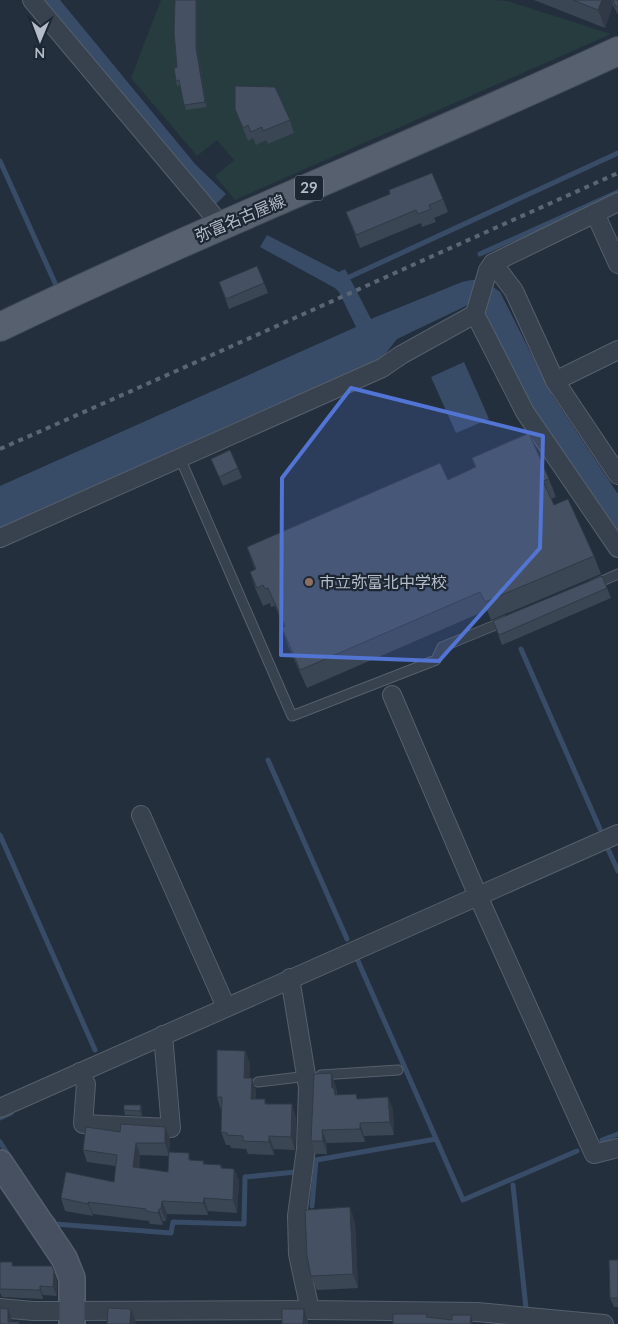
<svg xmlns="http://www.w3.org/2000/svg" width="618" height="1324" font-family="Lato,'Noto Sans JP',sans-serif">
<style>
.green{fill:#263c3f}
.water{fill:#394c67}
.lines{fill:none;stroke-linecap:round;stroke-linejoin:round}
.stream{stroke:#394c67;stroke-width:5}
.lane-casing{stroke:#565f6c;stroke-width:11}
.street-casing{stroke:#565f6c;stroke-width:20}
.secondary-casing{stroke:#565f6c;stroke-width:28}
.primary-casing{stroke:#414a57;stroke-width:30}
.lane{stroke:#38414e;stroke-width:9}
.street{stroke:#38414e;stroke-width:18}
.secondary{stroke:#465061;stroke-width:25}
.primary{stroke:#56606e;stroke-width:28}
.rail{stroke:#5a6575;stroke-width:4;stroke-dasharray:5 5;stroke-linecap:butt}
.wall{fill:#3b4654;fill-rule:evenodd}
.shaded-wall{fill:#303945}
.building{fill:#455162;stroke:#303945}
.marked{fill:#5274d3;fill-opacity:0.2;stroke:#5274d3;stroke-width:4;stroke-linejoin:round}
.education-dot{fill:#8d6e63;stroke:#1d2633;stroke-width:2}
.labels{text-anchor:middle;stroke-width:4.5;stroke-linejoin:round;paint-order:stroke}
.shield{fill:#1d2633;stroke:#878f9c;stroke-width:1}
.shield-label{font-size:15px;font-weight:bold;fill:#b4bcc9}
.street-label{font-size:16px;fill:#b4bcc9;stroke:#1d2633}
.poi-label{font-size:16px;fill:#b4bcc9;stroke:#1d2633;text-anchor:start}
</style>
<rect width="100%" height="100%" fill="#242f3e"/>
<polygon class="green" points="161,0 496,0 507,1 611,34 235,200 215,176 234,160 217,140 197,156 131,78"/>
<g class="water">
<polygon points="41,0 60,0 195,164 226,194 215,205"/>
<path d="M267,235L339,272L345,269L371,319L462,282C485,277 484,281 500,292L552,395L618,494V536L530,405L482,308L470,304L397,339L382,358L0,528V486L356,327L339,292L335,288L260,247Z"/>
<polygon points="464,362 489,419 456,433 431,377"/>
</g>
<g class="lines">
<g class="stream">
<polyline points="0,161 55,283"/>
<polyline points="480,254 618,192"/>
<polyline points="343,280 618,153"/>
<polyline points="521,649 600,829"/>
<polyline points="268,760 347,939"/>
<polyline points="0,835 95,1050"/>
<polyline points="608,849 618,871"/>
<polyline points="358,961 463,1200 577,1151"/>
<polyline points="0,1118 11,1113"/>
<polyline points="602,1140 618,1134"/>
<polyline points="0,1142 11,1159"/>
<polyline points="513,1185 526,1308"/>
<polyline points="312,1206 316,1160 436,1139"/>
<polyline points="53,1220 55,1224 171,1233 173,1222 244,1224 245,1177 296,1172"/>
</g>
<defs>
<g id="lane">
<polyline points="180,458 292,716 436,660 442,647 505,621"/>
<polyline points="593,585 618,574"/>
<polyline points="321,1075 398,1070"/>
<polyline points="258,1082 308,1076"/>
</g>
<g id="street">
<polyline points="32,0 222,226"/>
<polyline points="618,202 493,263 488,270 475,314 525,412 618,548"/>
<polyline points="595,213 618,264"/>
<polyline points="493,263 514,291 555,381 618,350"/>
<polyline points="555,381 618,475"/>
<polyline points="0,538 382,368 401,355 475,314"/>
<polyline points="392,695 478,896 594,1154 618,1148"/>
<polyline points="141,815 226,1007"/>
<polyline points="290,978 308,1087 306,1149 297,1216 298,1254 310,1310"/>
<polyline points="80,1072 86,1084 83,1124 171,1128 163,1035"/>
<polyline points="0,1108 618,834"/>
<polyline points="0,1308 33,1311 73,1311 310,1310 477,1312 604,1324"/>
</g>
<polyline id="secondary" points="0,1163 64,1258 72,1278 72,1324"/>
<path id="primary" d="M0,327C203,229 413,146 618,51"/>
</defs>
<use href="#lane" class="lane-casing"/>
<use href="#street" class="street-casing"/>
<use href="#secondary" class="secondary-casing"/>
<use href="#primary" class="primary-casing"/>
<use href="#lane" class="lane"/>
<use href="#street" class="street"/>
<use href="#secondary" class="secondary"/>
<use href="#primary" class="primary"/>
<path class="rail" d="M0,449C207,358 412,265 618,173"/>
</g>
<g class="wall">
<polygon points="175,0 198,0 198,53 207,107 186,110 180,85 177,86 176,81 177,67"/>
<polygon points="534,0 618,0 618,15 613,5 605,28"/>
<polygon points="235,109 290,120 294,133 268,144 266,140 256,145 253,138 248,141"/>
<polygon points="443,199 448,212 434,218 436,222 422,227 421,223 360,248 346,212"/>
<polygon points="219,282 264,283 268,293 229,309"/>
<polygon points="472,458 549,479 556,497 551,499 554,505 594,556 601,574 491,620 487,610 307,688 288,646 282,628 284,627 275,606 271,607 270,603 263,606 256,590 250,572 255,570 247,547 448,480 475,467"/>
<polygon points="211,459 238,468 242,478 223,486"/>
<polygon points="607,588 611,598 502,645 493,621"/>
<polygon points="245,1051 250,1064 249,1078 252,1078 256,1091 256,1099 296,1117 295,1150 274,1149 274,1155 248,1154 246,1149 231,1148 230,1145 226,1145 221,1132 221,1110 217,1097"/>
<polygon points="336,1086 337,1095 358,1099 388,1097 393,1110 394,1135 364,1136 365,1142 327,1143 327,1154 316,1154 311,1141"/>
<polygon points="141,1105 142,1110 142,1116 125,1115 124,1110"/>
<path d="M165,1127L170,1139L169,1153L205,1164L221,1165L222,1168L234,1169L239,1181L237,1213L208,1211V1215L167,1214L166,1221H163V1225L150,1224L149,1221L93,1214V1216L65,1211L61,1198L114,1182L116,1166L87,1162L83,1150L120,1132ZM140,1155L169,1156L168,1172L139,1168Z"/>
<polygon points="355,1222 358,1288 317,1290 311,1276"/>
<polygon points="618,1260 618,1307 614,1307 610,1298"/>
<polygon points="0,1262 12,1262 13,1266 57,1280 57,1296 43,1295 43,1299 2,1297 0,1293"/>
</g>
<g class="shaded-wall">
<polygon points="196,0 198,0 198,53 207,107 205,102 196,48"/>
<polygon points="602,0 612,0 613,5 605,28 598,10"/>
<polygon points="245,1051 250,1064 249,1091 244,1078"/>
<polygon points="331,1073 336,1086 336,1094 339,1101 339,1108 332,1088"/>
<polygon points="252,1078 256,1091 256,1112 251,1099"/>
<polygon points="388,1097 393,1110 394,1135 390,1122"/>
<polygon points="292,1104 296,1117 295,1150 291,1137"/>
<polygon points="141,1105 142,1110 142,1116 140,1111"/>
<polygon points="360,1123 364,1136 365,1142 360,1129"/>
<polygon points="165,1127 170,1139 169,1156 165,1143"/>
<polygon points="322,1130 327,1143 327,1154 323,1141"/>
<polygon points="269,1136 274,1149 274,1155 269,1142"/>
<polygon points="136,1143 140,1155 137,1179 133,1167"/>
<polygon points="234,1169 239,1181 237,1213 233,1200"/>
<polygon points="204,1198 208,1211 208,1215 203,1203"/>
<polygon points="162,1201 167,1214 166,1221 161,1209"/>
<polygon points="88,1202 93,1214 93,1216 88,1204"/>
<polygon points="350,1207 355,1222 358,1288 353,1274"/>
<polygon points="159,1209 163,1221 163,1225 158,1213"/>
<polygon points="54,1271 57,1280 57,1296 53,1287"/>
<polygon points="40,1286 43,1295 43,1299 40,1290"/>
<polygon points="8,1309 12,1320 12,1324 8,1322"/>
<polygon points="131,1309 136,1322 135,1324 130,1324"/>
<polygon points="304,1309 308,1321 308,1324 303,1324"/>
<polygon points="471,1315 473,1323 473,1324 470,1324"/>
</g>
<g class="building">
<polygon points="175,0 196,0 196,48 205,102 184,105 179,80 176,81 174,68 177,67 174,32"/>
<polygon points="573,0 602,0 598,10"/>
<polygon points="613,0 618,0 618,6 616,7"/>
<polygon points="235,86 275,87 290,120 263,131 262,127 251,132 248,125 243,128 235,109"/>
<polygon points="432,173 443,199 429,205 431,209 418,214 416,210 356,235 346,212 390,194 389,190"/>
<polygon points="257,266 264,283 226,299 219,282"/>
<polygon points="529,433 549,479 543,481 554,505 568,499 594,556 485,602 480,592 300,670 282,628 285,626 268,588 265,589 263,585 257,588 250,572 256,569 247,547 440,463 448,480 476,467 472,458"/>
<polygon points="230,450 238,468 219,477 211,459"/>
<polygon points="602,576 607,588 499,635 493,621"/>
<polygon points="217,1050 245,1051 244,1078 252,1078 251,1099 265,1099 265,1104 292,1104 291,1137 269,1136 269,1142 243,1141 243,1136 227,1135 227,1133 221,1132 222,1097 217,1097"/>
<polygon points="331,1073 332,1088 334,1088 335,1095 356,1094 357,1099 388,1097 390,1122 360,1123 360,1129 322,1130 323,1141 311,1141 314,1074"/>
<polygon points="124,1105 141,1105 140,1111 124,1110"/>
<polygon points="121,1124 165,1127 165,1143 136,1143 133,1167 168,1172 169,1152 189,1153 189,1160 204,1161 203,1164 221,1165 221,1168 234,1169 233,1200 204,1198 203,1203 162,1201 161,1209 159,1209 158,1213 146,1211 146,1209 88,1202 88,1204 61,1198 66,1172 114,1182 117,1155 83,1150 86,1127 120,1132"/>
<polygon points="350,1207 353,1274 311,1276 307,1256 305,1210"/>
<polygon points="609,1260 618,1260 618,1298 610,1298"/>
<polygon points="0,1262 12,1262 12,1266 52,1266 54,1271 53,1287 40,1286 40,1290 0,1289"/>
<polygon points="0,1308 8,1309 8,1322 19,1322 19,1324 0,1324"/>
<polygon points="108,1308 131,1309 130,1324 107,1324"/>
<polygon points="282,1309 304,1309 303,1324 282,1324"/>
<polygon points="393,1314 427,1314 426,1317 452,1320 452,1315 471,1315 470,1324 393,1324"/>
</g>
<path class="marked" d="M351,388L543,436L540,548L439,661L281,655L282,478Z"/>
<circle class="education-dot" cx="309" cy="582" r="5"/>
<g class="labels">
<rect class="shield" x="295" y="175.5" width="28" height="25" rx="4"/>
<g class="shield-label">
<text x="309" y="193">29</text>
</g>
<g class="street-label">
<text transform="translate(240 218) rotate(-23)" y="6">弥富名古屋線</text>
</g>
<g class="poi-label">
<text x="319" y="588">市立弥富北中学校</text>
</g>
</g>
<g transform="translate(40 40) rotate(181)" stroke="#1d2633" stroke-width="4" paint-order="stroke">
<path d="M0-4L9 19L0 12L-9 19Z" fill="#b4bcc9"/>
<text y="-8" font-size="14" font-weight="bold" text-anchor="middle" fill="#b4bcc9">N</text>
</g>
</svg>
